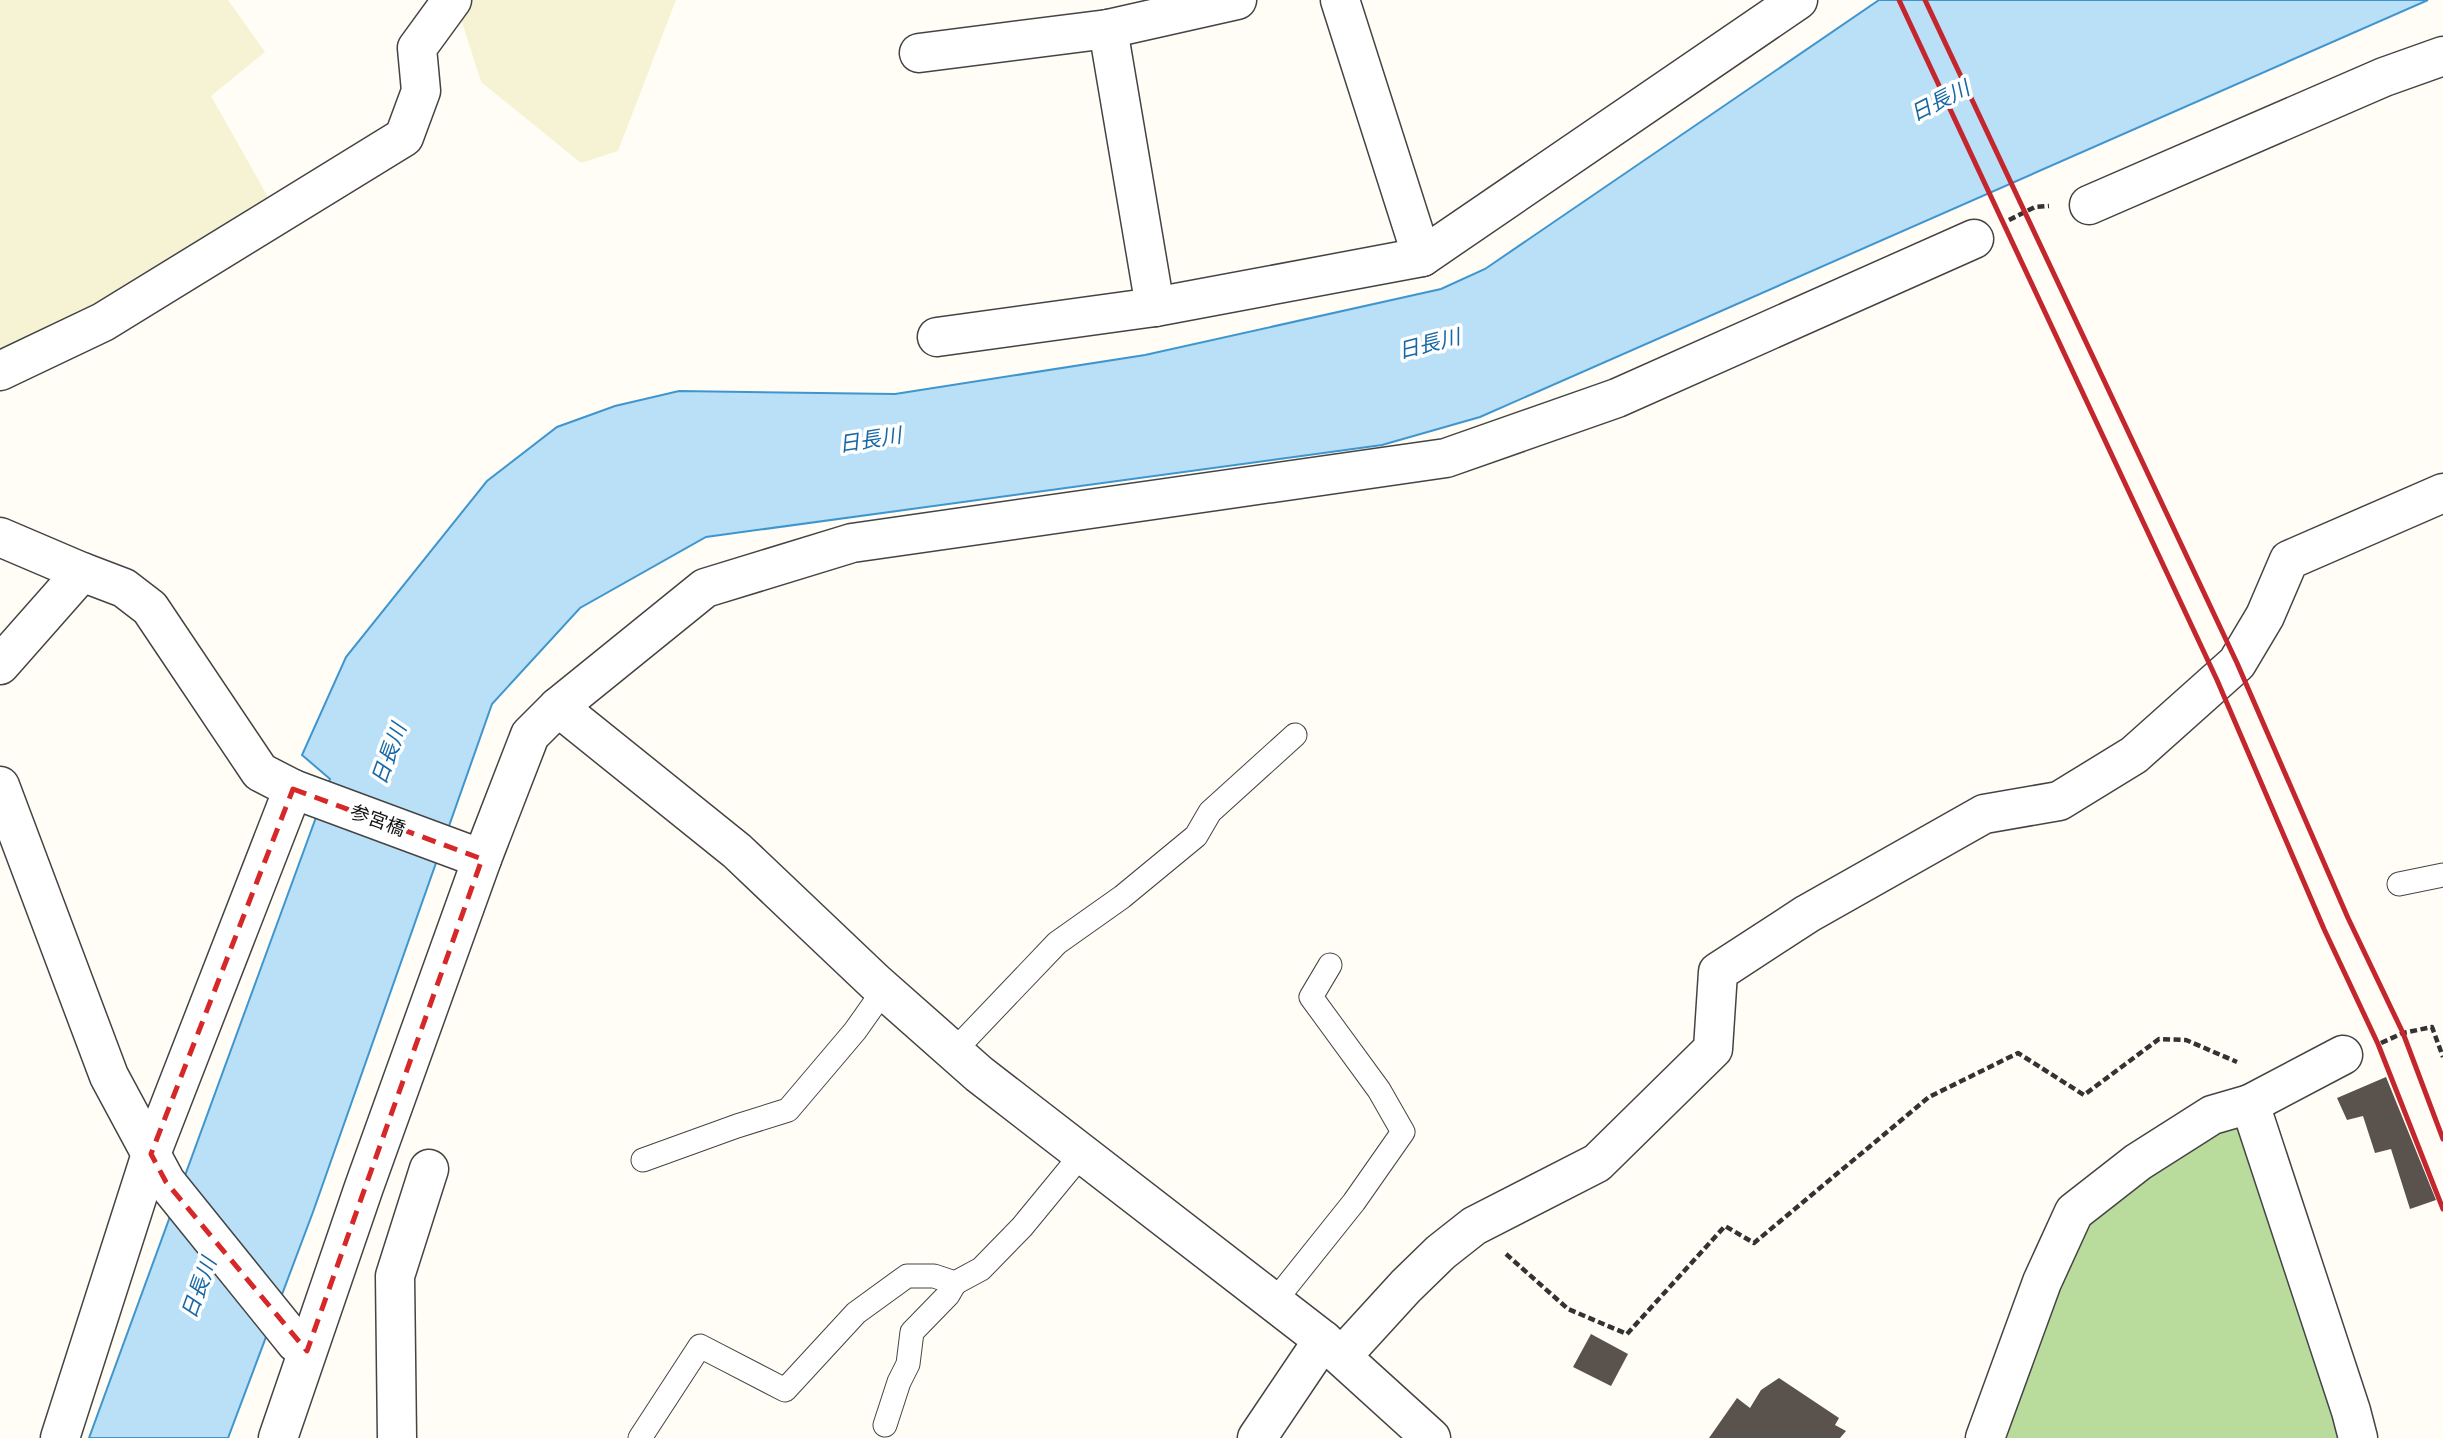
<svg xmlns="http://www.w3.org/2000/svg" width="2443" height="1438" font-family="Georgia,'Noto Sans JP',serif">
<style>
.farmland{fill:#f6f3d4}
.forest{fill:#b9dc9c}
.water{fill:#b9e0f7;stroke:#3f96cf;stroke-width:2}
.building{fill:#5a524d}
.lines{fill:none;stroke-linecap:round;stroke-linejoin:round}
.lane-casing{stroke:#444;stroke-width:25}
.street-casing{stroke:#444;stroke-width:41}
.path{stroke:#333;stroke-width:4.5;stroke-dasharray:7 3.5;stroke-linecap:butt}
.lane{stroke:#fff;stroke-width:23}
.street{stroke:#fff;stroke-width:38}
.rail{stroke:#c4262e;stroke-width:5}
.marked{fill:none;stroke:#d62828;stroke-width:5;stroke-dasharray:14 9;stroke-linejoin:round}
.labels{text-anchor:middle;stroke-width:7;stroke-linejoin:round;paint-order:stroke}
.street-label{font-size:19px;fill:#111;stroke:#fff}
.water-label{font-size:21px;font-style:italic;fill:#1768a6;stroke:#fff}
</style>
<rect width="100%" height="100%" fill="#fffdf5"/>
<g class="farmland">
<polygon points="0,0 228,0 265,52 211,96 273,206 101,305 0,352"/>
<polygon points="455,0 676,0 618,151 581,163 481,82"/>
</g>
<polygon class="forest" points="2250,1104 2347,1438 1985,1438 2074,1212"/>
<polygon class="water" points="1879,0 2428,0 1480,417 1382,445 706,537 580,608 492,704 313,1212 228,1438 89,1438 330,779 302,755 346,657 487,481 557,427 615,406 679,391 895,394 1145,355 1441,289 1485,269"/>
<g class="building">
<polygon points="2386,1077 2436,1200 2410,1209 2391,1149 2375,1153 2363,1116 2347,1120 2337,1098"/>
<polygon points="1591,1334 1628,1354 1611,1386 1573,1367"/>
<polygon points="1779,1378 1839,1418 1835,1425 1846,1431 1840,1438 1709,1438 1737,1398 1750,1408 1761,1390"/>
</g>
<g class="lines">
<defs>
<g id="lane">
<polyline points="2399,884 2443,875"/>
<polyline points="954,1051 1057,943 1122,897 1196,836 1210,812 1295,735"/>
<polyline points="643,1160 737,1126 788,1110 855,1031 884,990"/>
<polyline points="1274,1302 1354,1202 1403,1132 1379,1090 1311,997 1330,965"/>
<polyline points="885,1425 899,1382 908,1364 912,1332 948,1295 955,1283"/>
<polyline points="640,1438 700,1346 785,1390 856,1313 907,1276 934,1276 955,1283 981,1269 1022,1227 1082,1154"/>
</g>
<g id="street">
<polyline points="1340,0 1422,257"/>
<polyline points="1108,29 1155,307"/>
<polyline points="919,53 1108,29 1237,0"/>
<polyline points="2089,205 2384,77 2443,56"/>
<polyline points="937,337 1155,307 1422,257 1798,0"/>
<polyline points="0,371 103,322 404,137 421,91 417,48 452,0"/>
<polyline points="0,537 82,572 0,665"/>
<polyline points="558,707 705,588 852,543 1446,458 1617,398 1974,239"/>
<polyline points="0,786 109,1076 166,1182 296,1343 307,1351"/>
<polyline points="293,789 482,859"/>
<polyline points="2250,1104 2343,1055"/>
<polyline points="1342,1356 1406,1286 1441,1252 1474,1226 1597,1163 1713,1049 1718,972 1807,914 1984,814 2059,801 2134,755 2237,663 2265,616 2289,560 2443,493"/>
<polyline points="60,1438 151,1154 293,789 260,772 150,608 124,588 82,572"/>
<polyline points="278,1438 364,1187 482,859 530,735 558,707 737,851 875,982 979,1074 1323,1340 1431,1438"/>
<polyline points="397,1438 395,1276 429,1169"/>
<polyline points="1257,1438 1323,1340"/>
<polyline points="1985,1438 2042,1282 2074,1212 2138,1162 2212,1115 2250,1104 2351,1411 2358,1438"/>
</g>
</defs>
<use href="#lane" class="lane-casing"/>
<use href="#street" class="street-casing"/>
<g class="path">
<polyline points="2009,220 2035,207 2049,206"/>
<polyline points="2381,1043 2403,1033 2432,1027 2443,1057"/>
<polyline points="1506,1254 1568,1309 1627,1334 1725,1226 1754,1243 1929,1097 2018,1053 2084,1095 2159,1039 2186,1040 2237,1062"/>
</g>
<use href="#lane" class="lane"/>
<use href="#street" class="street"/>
<g class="rail">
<polyline points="1899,0 2217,680 2324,929 2378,1044 2443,1209"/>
<polyline points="1925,0 2237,663 2348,918 2403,1033 2443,1139"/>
</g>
</g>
<path class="marked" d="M293,789L482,859L307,1351L166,1182L151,1154Z"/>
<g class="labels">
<g class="street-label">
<text transform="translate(378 820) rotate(20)" y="7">参宮橋</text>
</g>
<g class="water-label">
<text transform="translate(1940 101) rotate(-27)" y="7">日長川</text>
<text transform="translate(1429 344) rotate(-14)" y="7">日長川</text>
<text transform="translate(870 440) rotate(-9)" y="7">日長川</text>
<text transform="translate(389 754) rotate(-70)" y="7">日長川</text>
<text transform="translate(199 1288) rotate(-70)" y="7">日長川</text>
</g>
</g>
</svg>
